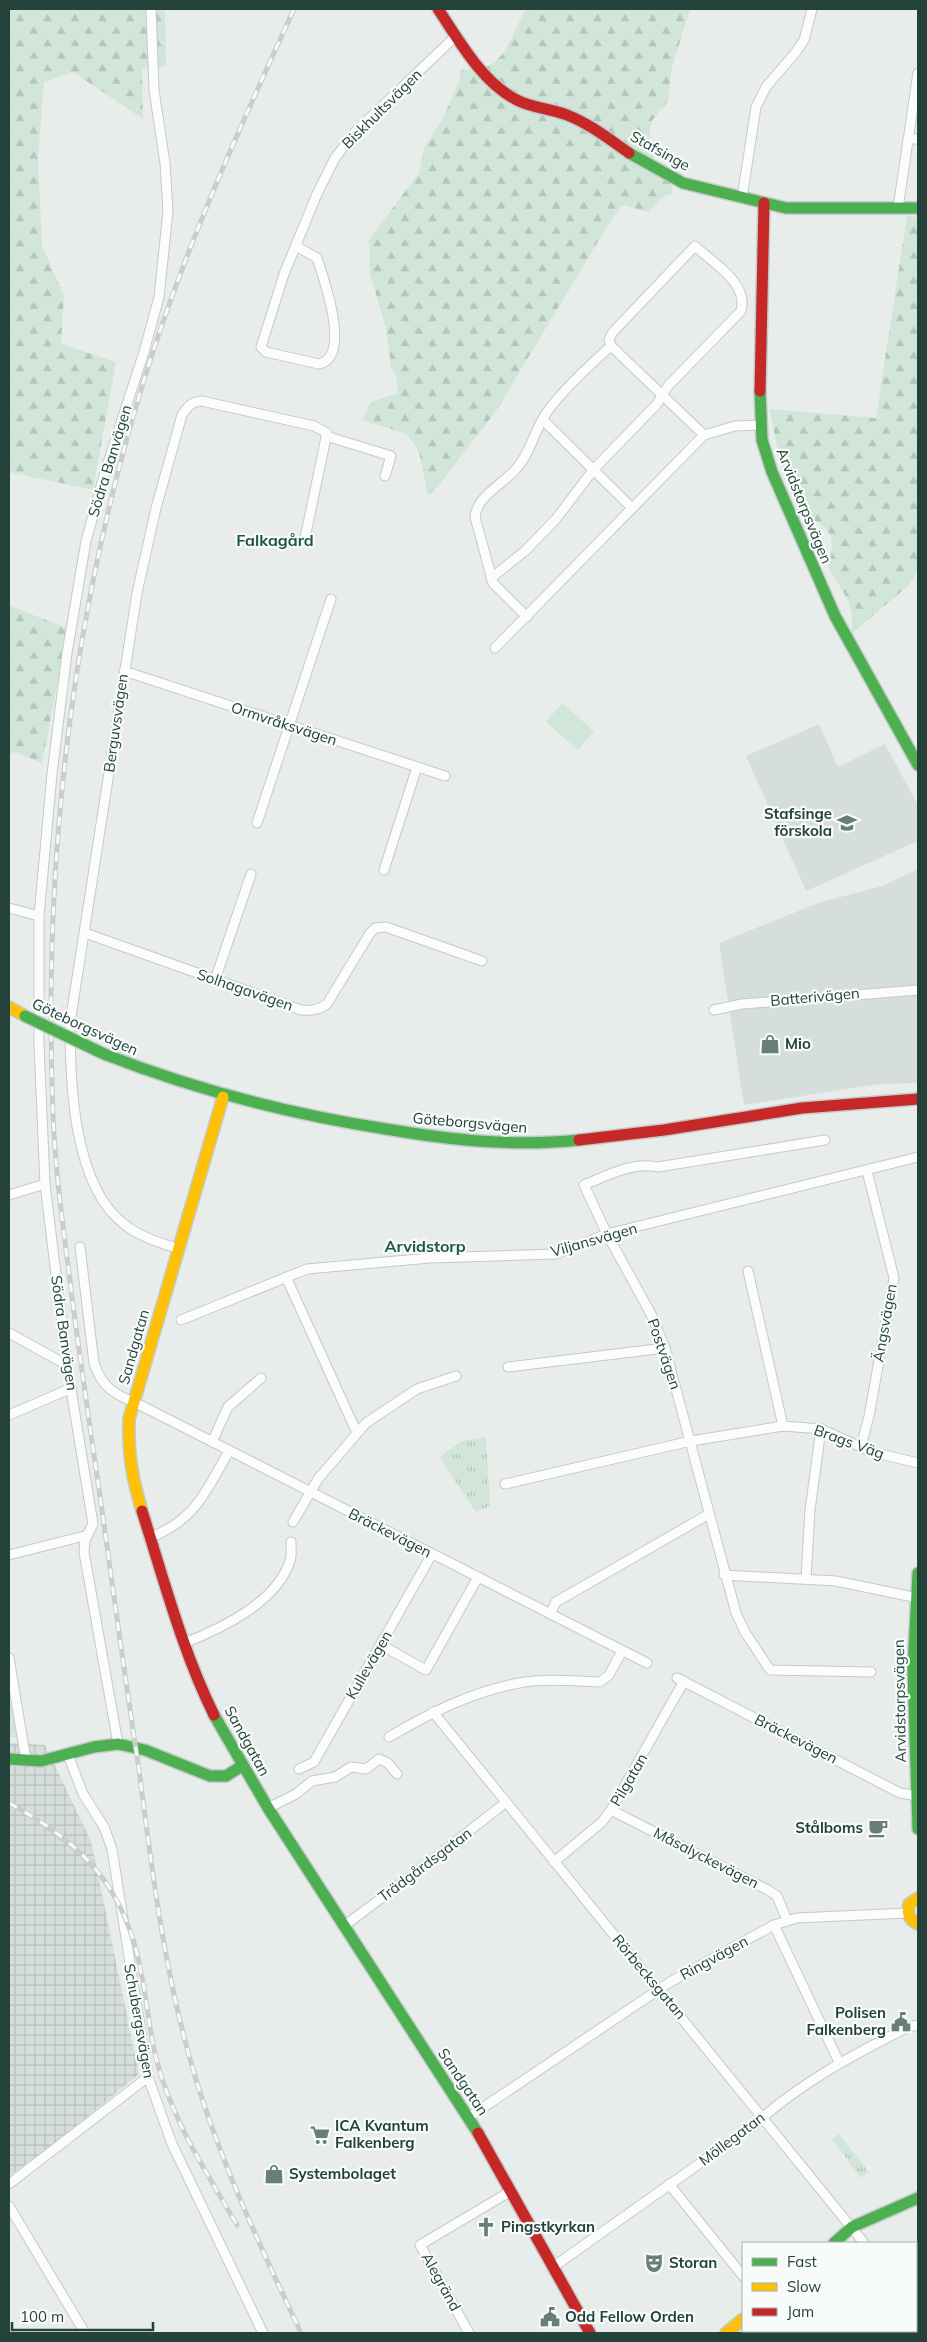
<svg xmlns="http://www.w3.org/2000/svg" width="927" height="2342" font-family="Mulish,sans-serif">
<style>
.built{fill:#d6dedb}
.industrial{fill:url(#industrial-grid)}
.forest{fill:url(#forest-firs)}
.park{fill:url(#park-tufts)}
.pitch{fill:#d1e6d8}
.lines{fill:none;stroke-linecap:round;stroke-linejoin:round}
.street-casing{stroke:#c5cac8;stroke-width:11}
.fast-casing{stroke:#c3cbc8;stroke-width:14}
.slow-casing{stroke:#c3cbc8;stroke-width:14}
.jam-casing{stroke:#c3cbc8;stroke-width:14}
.street{stroke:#fcfcfc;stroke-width:9}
.fast{stroke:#4caf50;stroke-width:11}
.slow{stroke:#ffc107;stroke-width:11}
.jam{stroke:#c62828;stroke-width:11}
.rail-casing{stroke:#c9cdcc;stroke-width:5}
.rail{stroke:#f7fbf9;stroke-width:3;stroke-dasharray:9;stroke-linecap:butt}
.fast-bridge-casing{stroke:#c3cbc8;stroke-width:14;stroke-linecap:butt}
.fast-bridge{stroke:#4caf50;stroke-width:11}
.labels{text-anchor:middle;stroke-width:4.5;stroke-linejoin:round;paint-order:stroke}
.street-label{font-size:15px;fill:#24423a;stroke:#f7fbf9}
.poi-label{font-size:15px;font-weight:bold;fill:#24423a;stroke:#f7fbf9;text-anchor:start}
.neighbourhood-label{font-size:16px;font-weight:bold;fill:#1f5548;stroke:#f7fbf9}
</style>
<defs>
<pattern id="industrial-grid" width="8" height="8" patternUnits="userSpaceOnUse" patternTransform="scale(1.25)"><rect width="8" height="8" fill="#d6dedb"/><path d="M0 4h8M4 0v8" fill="none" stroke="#b8c0bd"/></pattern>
<pattern id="forest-firs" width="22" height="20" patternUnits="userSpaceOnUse" patternTransform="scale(1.25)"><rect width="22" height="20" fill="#d1e6d8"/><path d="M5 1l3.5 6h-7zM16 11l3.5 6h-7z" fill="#b3c6ba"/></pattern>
<pattern id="park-tufts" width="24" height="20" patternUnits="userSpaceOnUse" patternTransform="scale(1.25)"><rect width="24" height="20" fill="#d1e6d8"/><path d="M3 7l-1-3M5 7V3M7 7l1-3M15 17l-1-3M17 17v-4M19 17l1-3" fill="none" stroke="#b3c6ba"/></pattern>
</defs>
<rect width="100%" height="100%" fill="#e8edeb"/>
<g class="built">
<polygon points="819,724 838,767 885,744 918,805 918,841 806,891 746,756"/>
<polygon points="918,869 918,1083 879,1084 744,1105 719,943 818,903 882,886"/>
</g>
<polygon class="industrial" points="9,1743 45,1745 91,1841 139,2074 54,2144 9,2176"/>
<g class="forest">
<polygon points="9,9 165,9 166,66 142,68 143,119 73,72 44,82 38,159 42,246 64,295 61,344 116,362 93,490 9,472"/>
<path d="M526,9H690L671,71L668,101L651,122L649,144L657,165L672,184V194L664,196L648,212L622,205L606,228L496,411L440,484L428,495L419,452L407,434L362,420L371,402L398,393L396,375L391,367L386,328L370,274L369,239L419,173L424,148L442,120L459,81L461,70C506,74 508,39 526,9Z"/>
<path d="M907,216L918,217V569L908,586L851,634C856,602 843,594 828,567C837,536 832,526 800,515L781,464L769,409L876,418Z"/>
<polygon points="9,605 68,629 42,763 15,752 9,754"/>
</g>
<g class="park">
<polygon points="486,1437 490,1506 476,1512 439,1457 462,1441"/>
<polygon points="9,1703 14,1703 16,1737 9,1737"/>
<polygon points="839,2134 869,2172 861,2178 832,2139"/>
</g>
<polygon class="pitch" points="562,703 594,731 578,750 546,722"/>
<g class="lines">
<defs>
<g id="street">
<polyline points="908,139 918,139"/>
<polyline points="742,198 756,107 766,87 796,52 804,40 812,9"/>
<polyline points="898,208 918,73"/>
<path d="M296,246L317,258C324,280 352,357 319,364L266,352L261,347L284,274L317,194L335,158L356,131L456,36"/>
<polyline points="611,346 704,435"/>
<polyline points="543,420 632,508"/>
<polyline points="326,436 391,456 385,476"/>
<path d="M491,578L525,551L556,519L594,469L657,404L668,386L741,311C749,283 713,263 695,246L613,332L609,339L611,346C592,363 561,392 547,412C534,430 531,453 516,469C502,485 477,496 475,517L493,583L527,617"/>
<polyline points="495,648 704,435 735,426 760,425"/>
<polyline points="124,671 445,776"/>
<polyline points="257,823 331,599"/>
<polyline points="384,870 417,767"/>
<polyline points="9,908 39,916 39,1045 45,1184 67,1365 93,1524 85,1540 84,1552 118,1744"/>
<polyline points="39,916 52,774 67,653 86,541 105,472 144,352 159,297 168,211 165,163 154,90 151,9"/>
<path d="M85,933L301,1010C312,1011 318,1010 327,1004L370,933L375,928L386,927L482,961"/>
<polyline points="215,980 251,874"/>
<polyline points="714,1010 742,1004 918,990"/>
<path d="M825,1140L658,1167C634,1161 606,1176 584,1185L607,1234L652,1316L665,1348L736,1613L745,1632L770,1670L871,1672"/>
<polyline points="9,1195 45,1184"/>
<path d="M80,1247L94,1363C104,1394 122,1396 148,1409L647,1663"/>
<path d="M179,1249C160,1243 140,1237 124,1224C73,1185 70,1082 70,1023L137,593L156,508L182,415C188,406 191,402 202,401L314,426L327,433L305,538"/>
<polyline points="748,1271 783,1426"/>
<polyline points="286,1277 357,1433"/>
<polyline points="181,1320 307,1269 430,1258 556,1254 607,1234 918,1157"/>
<polyline points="9,1333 67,1365"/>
<polyline points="508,1367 665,1348"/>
<polyline points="9,1415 72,1388"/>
<polyline points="212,1442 228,1407 261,1378"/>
<polyline points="861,1447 869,1416 894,1278 867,1171"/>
<polyline points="505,1484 691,1441 783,1426 821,1429 872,1452 918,1463"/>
<polyline points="293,1522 318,1479 366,1423 417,1389 456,1376"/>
<path d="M149,1538C196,1520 206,1491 229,1451"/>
<polyline points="9,1555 88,1535"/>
<polyline points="724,1575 836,1581 918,1598"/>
<polyline points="806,1578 810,1510 821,1429"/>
<polyline points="550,1614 556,1602 709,1514"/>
<path d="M184,1643C221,1629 277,1602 290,1561C292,1556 291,1548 291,1542"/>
<polyline points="381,1645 426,1670 478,1577"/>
<polyline points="9,1658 26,1760"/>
<polyline points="677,1678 900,1793 918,1796"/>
<polyline points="433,1712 864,2243"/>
<path d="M389,1737C430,1713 471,1692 519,1683C545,1678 574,1681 600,1682L609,1675L622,1651"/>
<polyline points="68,1755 83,1794 104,1827 112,1849 148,2077 172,2144 263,2333"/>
<polyline points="299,1769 314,1762 432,1554"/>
<polyline points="268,1808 296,1794 312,1781 335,1777 351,1767 366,1769 379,1759 388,1763 397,1774"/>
<polyline points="611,1810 768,1890 777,1896 787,1920"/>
<polyline points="554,1862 602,1822 611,1810 684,1681"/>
<polyline points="774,1925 839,2062"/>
<polyline points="344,1926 427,1864 505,1803"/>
<polyline points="469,2117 670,1982 774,1925 797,1918 907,1913"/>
<polyline points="9,2184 148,2077"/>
<polyline points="669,2184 743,2276"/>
<polyline points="9,2206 85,2333"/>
<path d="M553,2267L754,2125C800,2083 853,2055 908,2027L918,2025"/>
<polyline points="788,2331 790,2333"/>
<polyline points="469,2333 420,2245 511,2191"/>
</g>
<g id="fast">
<polyline points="629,153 683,183 786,208 918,208"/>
<polyline points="760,391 762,440 772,472 835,616 918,765"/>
<path d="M104,1054C196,1090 289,1114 386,1129C451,1140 514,1147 579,1140"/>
<polyline points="918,1573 913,1670 918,1829"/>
<polyline points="214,1715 268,1808 478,2133"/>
<polyline points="9,1759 41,1761 94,1747 118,1744 145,1750 210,1776 226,1776 242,1766"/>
<polyline points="834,2243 852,2227 918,2198"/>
</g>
<g id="slow">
<polyline points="9,1007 25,1016"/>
<path d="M142,1511C132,1478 128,1454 129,1419L223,1097"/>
<path d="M918,1898L909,1904C907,1913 909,1920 918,1924"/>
<polyline points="726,2333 743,2319"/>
</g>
<g id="jam">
<path d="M438,9C459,40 481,81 515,99C530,108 550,108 567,115C590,124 609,139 629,153"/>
<polyline points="760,391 764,203"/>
<polyline points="579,1140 664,1130 802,1108 918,1099"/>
<path d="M142,1511C164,1580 182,1650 214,1715"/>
<polyline points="478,2133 590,2333"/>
</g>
</defs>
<use href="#street" class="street-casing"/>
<use href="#fast" class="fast-casing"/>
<use href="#slow" class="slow-casing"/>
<use href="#jam" class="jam-casing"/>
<use href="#street" class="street"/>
<use href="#fast" class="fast"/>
<use href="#slow" class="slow"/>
<use href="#jam" class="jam"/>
<defs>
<g id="rail">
<path d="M294,9C239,129 184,250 145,377C71,615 43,865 53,1114C55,1170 63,1226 70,1281C82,1377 97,1472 110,1568C119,1635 129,1703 139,1770C152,1870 164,1970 192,2066C219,2159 260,2246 301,2333"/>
<path d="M9,1803C83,1844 125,1886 141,1972C147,2000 149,2030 156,2058C172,2120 205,2170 237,2225"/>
</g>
</defs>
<use href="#rail" class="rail-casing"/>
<use href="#rail" class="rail"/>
<defs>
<polyline id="fast-bridge" points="25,1016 104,1054"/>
</defs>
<use href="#fast-bridge" class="fast-bridge-casing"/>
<use href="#fast-bridge" class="fast-bridge"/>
</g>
<defs>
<symbol id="school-bare" viewBox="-9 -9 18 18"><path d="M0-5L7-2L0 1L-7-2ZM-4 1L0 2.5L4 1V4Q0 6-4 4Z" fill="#697e78" stroke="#f7fbf9" stroke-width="2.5" paint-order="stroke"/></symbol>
<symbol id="shop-bare" viewBox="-9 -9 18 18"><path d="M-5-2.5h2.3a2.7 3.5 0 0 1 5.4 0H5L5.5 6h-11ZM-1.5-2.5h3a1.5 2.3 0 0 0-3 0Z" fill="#697e78" stroke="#f7fbf9" stroke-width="2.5" paint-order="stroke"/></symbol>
<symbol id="cafe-bare" viewBox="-9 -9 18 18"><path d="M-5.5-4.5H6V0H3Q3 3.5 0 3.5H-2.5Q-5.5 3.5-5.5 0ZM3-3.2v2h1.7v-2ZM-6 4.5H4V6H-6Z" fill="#697e78" stroke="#f7fbf9" stroke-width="2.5" paint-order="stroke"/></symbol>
<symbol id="civic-bare" viewBox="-9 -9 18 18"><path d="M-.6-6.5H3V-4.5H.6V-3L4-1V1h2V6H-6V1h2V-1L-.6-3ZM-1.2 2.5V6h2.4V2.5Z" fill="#697e78" stroke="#f7fbf9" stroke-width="2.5" paint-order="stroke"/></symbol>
<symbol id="supermarket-bare" viewBox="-9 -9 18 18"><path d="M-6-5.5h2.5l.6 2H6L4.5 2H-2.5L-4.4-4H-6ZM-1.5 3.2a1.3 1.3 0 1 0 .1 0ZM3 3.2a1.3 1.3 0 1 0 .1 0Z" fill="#697e78" stroke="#f7fbf9" stroke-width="2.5" paint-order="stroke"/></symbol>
<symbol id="church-bare" viewBox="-9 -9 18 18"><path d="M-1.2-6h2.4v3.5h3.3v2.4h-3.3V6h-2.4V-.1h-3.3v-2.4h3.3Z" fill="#697e78" stroke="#f7fbf9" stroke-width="2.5" paint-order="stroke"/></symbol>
<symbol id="theatre-bare" viewBox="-9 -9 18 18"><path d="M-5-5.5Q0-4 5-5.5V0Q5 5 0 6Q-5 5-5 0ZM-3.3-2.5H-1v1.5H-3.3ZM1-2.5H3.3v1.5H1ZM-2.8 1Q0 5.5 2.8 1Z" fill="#697e78" stroke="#f7fbf9" stroke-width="2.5" paint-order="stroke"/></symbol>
</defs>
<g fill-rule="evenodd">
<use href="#school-bare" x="833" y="809" width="28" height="28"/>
<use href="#shop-bare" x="756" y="1030" width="28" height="28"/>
<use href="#cafe-bare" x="864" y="1814" width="28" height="28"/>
<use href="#civic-bare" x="887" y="2008" width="28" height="28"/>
<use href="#supermarket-bare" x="306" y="2121" width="28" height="28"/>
<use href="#shop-bare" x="260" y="2160" width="28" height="28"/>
<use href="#church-bare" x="472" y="2213" width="28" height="28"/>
<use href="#theatre-bare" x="640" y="2249" width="28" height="28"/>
<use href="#civic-bare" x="536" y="2303" width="28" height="28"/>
</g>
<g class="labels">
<g class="street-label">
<text transform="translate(382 109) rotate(-45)" y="5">Biskhultsvägen</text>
<text transform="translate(660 151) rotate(29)" y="5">Stafsinge</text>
<text transform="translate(110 461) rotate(-73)" y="5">Södra Banvägen</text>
<text transform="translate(804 506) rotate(68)" y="5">Arvidstorpsvägen</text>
<text transform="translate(116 723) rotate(-82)" y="5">Berguvsvägen</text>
<text transform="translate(284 724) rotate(18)" y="5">Ormvråksvägen</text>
<text transform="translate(245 990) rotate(19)" y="5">Solhagavägen</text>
<text transform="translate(815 997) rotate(-5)" y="5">Batterivägen</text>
<text transform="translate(85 1027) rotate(25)" y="5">Göteborgsvägen</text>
<text transform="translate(470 1123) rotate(5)" y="5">Göteborgsvägen</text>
<text transform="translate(594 1240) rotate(-16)" y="5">Viljansvägen</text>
<text transform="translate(885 1323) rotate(-80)" y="5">Ängsvägen</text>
<text transform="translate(64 1333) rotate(82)" y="5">Södra Banvägen</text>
<text transform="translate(134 1347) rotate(-74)" y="5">Sandgatan</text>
<text transform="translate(664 1354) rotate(71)" y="5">Postvägen</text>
<text transform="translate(849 1442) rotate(20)" y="5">Brags Väg</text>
<text transform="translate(390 1533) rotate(27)" y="5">Bräckevägen</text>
<text transform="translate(369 1665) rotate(-60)" y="5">Kullevägen</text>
<text transform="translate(900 1701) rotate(-91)" y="5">Arvidstorpsvägen</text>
<text transform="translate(796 1739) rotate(27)" y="5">Bräckevägen</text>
<text transform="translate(247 1741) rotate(61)" y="5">Sandgatan</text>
<text transform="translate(629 1780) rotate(-60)" y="5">Pilgatan</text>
<text transform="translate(706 1858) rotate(27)" y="5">Måsalyckevägen</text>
<text transform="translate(425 1865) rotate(-37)" y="5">Trädgårdsgatan</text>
<text transform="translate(714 1958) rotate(-29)" y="5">Ringvägen</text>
<text transform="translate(649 1977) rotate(50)" y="5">Rörbecksgatan</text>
<text transform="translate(139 2021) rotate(80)" y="5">Schubergsvägen</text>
<text transform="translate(463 2082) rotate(56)" y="5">Sandgatan</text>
<text transform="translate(732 2139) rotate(-37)" y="5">Möllegatan</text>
<text transform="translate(441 2282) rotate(61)" y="5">Alegränd</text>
</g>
<g class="poi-label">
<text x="832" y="819" text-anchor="end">Stafsinge<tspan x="832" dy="17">förskola</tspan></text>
<text x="785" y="1049">Mio</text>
<text x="863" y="1833" text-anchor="end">Stålboms</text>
<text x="886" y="2018" text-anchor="end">Polisen<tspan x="886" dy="17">Falkenberg</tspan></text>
<text x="335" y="2131">ICA Kvantum<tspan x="335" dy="17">Falkenberg</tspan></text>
<text x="289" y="2179">Systembolaget</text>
<text x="501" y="2232">Pingstkyrkan</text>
<text x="669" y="2268">Storan</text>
<text x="565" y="2322">Odd Fellow Orden</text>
</g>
<g class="neighbourhood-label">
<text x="275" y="546">Falkagård</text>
<text x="425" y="1252">Arvidstorp</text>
</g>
</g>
<rect width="927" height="2342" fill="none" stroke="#24423a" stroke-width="20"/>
<rect x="742" y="2242" width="175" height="90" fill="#f7fbf9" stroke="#a3b1ad"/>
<rect x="752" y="2258" width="25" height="8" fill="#4caf50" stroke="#a3b1ad"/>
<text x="787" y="2267" font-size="15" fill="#24423a">Fast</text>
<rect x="752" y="2283" width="25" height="8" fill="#ffc107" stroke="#a3b1ad"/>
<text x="787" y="2292" font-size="15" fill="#24423a">Slow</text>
<rect x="752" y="2308" width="25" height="8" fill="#c62828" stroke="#a3b1ad"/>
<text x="787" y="2317" font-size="15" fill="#24423a">Jam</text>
<path d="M12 2322v8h141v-8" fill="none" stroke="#24423a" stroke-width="2.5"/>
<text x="20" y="2322" font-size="15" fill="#24423a" stroke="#f7fbf9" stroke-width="4" paint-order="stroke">100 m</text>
</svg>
